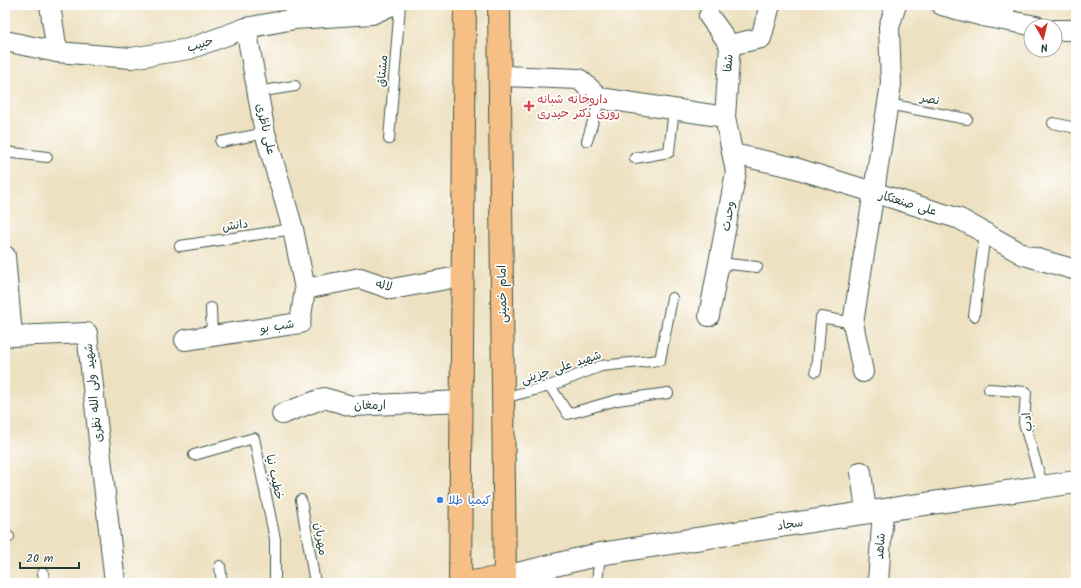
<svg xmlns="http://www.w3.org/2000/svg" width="1081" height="588" font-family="Kalam,'Playpen Sans Arabic',sans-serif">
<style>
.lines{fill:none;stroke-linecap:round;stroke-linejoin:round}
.service-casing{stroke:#3e5649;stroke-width:12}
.minor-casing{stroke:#3e5649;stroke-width:22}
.tertiary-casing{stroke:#3e5649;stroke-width:24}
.primary-casing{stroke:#3e5649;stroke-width:24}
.service{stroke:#fff;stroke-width:10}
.minor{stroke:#fff;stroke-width:20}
.tertiary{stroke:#fff;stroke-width:22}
.primary{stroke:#f5bf86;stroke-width:22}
.health-dot{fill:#e0444e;stroke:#fff;stroke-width:1.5}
.shop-dot{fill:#3f7fe0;stroke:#fff;stroke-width:1.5}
.labels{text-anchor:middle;stroke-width:3.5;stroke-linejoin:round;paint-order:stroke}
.street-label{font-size:12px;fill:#1f3d34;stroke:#fff}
.health-label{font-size:12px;fill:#be3a42;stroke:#fff;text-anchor:start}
.shop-label{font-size:12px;fill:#366cbe;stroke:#fff;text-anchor:start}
</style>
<rect width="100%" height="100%" fill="#fff"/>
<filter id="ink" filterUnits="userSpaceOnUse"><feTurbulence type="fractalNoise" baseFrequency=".025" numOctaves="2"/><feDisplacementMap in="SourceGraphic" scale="8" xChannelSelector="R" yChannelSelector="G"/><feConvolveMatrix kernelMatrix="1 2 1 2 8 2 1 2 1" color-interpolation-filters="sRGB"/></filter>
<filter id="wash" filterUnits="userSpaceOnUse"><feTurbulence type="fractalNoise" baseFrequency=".012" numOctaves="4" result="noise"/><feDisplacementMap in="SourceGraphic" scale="16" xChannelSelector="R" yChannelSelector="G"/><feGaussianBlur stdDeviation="0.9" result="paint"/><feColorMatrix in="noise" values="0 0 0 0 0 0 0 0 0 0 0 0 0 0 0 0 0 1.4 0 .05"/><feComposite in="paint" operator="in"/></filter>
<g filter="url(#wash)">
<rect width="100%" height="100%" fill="#eee1c1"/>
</g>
<g filter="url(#ink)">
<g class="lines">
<defs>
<g id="service">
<polyline points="1004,20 1012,5"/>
<polyline points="257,92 295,86"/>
<polyline points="888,104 967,119"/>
<polyline points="1053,123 1076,128"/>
<polyline points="389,139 400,5"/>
<polyline points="587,141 600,98"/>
<polyline points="221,142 265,133"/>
<polyline points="5,152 47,157"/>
<polyline points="635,158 669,152 674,109"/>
<polyline points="180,246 293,229"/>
<polyline points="719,263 757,267"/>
<polyline points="211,308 212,336"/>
<polyline points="974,316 985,233"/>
<polyline points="816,371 821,317 853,323"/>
<polyline points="550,386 568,414 617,400 668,393"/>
<polyline points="989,389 1026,392 1024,423 1043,487"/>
<polyline points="503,398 550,386 601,366 660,360 672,298"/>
<polyline points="194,455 254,438 275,539 275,583"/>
<polyline points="301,500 315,583"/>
<polyline points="5,537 9,537"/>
<polyline points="220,566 222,583"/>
<polyline points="43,573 45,583"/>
<polyline points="597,583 600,554"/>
</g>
<g id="minor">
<polyline points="50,5 57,52"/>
<polyline points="942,5 987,17 1036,26"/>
<polyline points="709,16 730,45 725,117 736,172 709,316"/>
<polyline points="1055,30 1076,30"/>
<polyline points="5,41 57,52 131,58 189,49 246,28 294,19 372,14 392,5"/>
<polyline points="730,45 761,38 770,5"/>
<polyline points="500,76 579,79 600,98 725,117"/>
<polyline points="733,154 792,167 960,219 1024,255 1076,270"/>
<polyline points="5,256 12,336 87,333 115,583"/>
<polyline points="305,289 360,278 392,289 463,276"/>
<polyline points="185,340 300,323 305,289 293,229 265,133 246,28"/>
<polyline points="863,372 853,323 891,84 889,27 896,5"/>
<polyline points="282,414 324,398 352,406 461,401"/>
<polyline points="861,472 866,512"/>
<polyline points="878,583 883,510"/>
</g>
<polyline id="tertiary" points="505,577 600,554 850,515 1076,482"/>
<g id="primary">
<polyline points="499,5 505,583"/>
<polyline points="460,583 465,5"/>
<polyline points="464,583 505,577"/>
</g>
</defs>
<use href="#service" class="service-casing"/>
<use href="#minor" class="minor-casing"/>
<use href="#tertiary" class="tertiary-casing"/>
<use href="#primary" class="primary-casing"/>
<use href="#service" class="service"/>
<use href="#minor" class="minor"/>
<use href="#tertiary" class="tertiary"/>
<use href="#primary" class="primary"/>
</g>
</g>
<path class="health-dot" d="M527 100h4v4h4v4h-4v4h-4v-4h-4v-4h4z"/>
<circle class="shop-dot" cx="440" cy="500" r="4"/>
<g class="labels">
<g class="street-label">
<text transform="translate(200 44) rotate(-18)" y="4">حبیب</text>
<text transform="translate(728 63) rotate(-86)" y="4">شفا</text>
<text transform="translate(382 71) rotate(-85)" y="4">مشتاق</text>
<text transform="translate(930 99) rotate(11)" y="4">نصر</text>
<text transform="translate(266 129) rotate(77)" y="4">علی ناظری</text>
<text transform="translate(908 203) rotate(17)" y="4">علی صنعتکار</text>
<text transform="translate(728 216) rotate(-80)" y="4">وحدت</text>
<text transform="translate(235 225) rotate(-8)" y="4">دانش</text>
<text transform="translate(384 285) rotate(13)" y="4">لاله</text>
<text transform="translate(502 294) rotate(-91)" y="4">امام خمینی</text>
<text transform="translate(277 326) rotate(-9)" y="4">شب بو</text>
<text transform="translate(561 367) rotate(-18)" y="4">شهید علی جزینی</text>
<text transform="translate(93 393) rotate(-96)" y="4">شهید ولی الله نظری</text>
<text transform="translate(370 405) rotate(-1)" y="4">ارمغان</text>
<text transform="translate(1027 422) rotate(-96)" y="4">ادب</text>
<text transform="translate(275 477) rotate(78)" y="4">خطیب نیا</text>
<text transform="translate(790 524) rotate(-9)" y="4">سجاد</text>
<text transform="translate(321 539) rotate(81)" y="4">مهربان</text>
<text transform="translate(880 546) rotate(-86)" y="4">شاهد</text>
</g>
<g class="health-label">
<text x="537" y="103">داروخانه شبانه<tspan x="537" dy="14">روزی دکتر حیدری</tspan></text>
</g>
<g class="shop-label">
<text x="448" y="504">کیمیا طلا</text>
</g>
</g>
<rect width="1081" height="588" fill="none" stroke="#fff" stroke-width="20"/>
<g transform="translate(1043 38) rotate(172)"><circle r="19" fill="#ffffff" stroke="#a5b1ae"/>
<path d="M0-3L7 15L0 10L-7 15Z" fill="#c8321e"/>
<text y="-6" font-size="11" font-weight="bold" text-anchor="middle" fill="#1f3d34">N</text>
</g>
<path d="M20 562v6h59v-6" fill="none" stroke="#1f3d34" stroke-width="2"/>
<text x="26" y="562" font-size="12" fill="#1f3d34" stroke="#ffffff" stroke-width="3" paint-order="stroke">20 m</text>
</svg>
